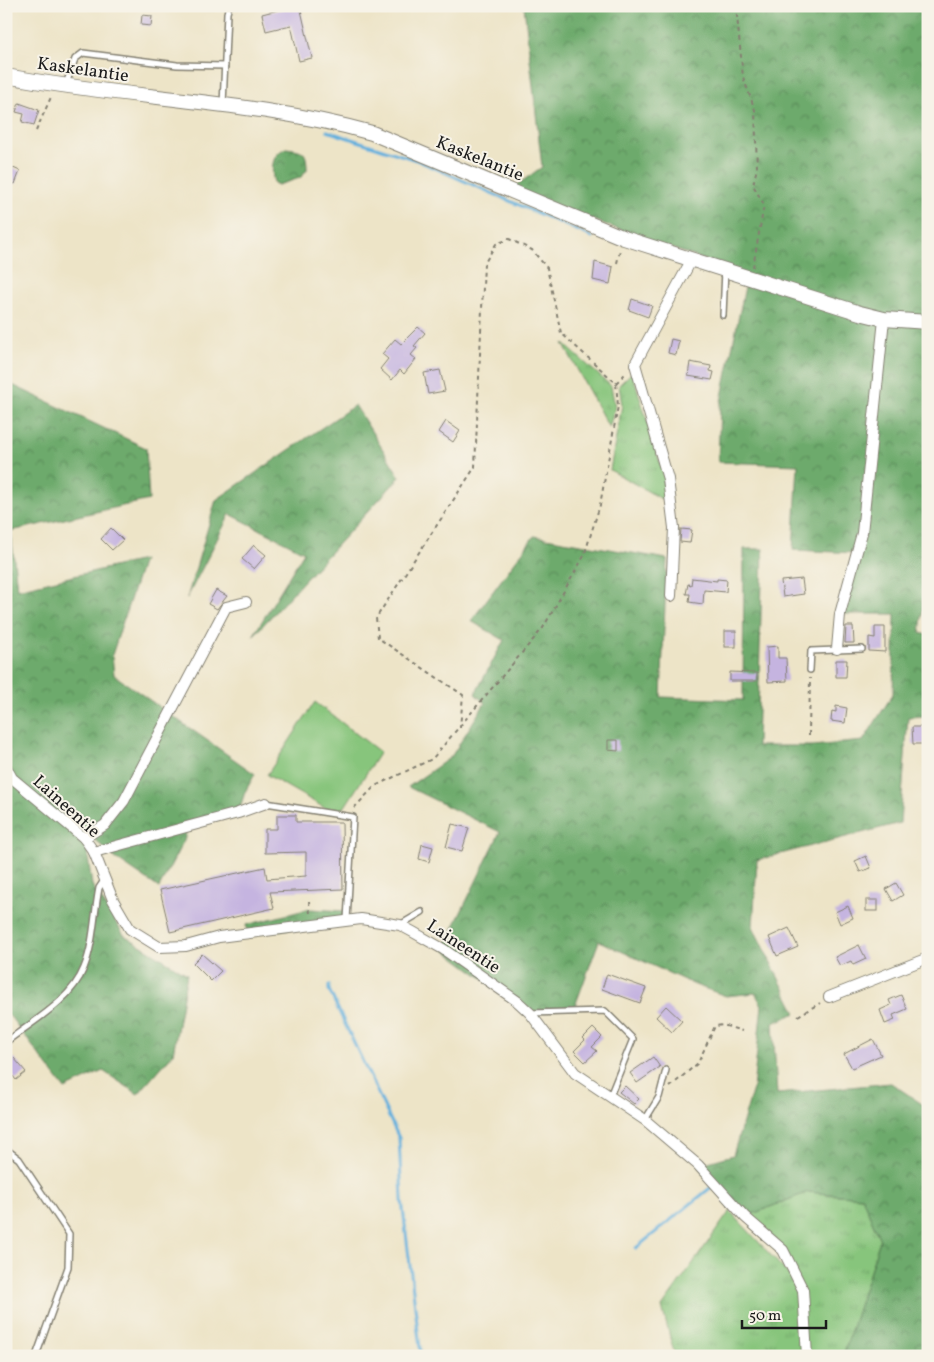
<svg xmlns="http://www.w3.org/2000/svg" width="934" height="1362" font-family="Vollkorn,serif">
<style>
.grass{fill:url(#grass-tufts);stroke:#52704c}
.forest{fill:url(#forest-crowns);stroke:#446344}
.green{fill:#87c57c;stroke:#52704c}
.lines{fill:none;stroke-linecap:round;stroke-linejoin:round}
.stream{stroke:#64b0dd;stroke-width:3}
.building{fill:#c5b4e0}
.service-casing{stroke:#848072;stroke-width:8}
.minor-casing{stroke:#848072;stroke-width:12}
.tertiary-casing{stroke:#848072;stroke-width:16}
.path{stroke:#848072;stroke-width:2;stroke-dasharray:4 4;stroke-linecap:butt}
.service{stroke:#fff;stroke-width:5}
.minor{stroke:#fff;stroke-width:10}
.tertiary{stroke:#fff;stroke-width:14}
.labels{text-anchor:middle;stroke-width:4;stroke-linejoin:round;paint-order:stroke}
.street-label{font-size:18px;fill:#1c1c1c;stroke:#f7f3e8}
</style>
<defs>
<pattern id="grass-tufts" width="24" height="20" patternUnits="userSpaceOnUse" patternTransform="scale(1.25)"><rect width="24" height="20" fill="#87c57c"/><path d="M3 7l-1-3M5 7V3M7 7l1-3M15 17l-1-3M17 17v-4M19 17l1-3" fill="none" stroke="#74a96b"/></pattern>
<pattern id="forest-crowns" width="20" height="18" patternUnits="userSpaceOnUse" patternTransform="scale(1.25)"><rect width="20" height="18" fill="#6daa6c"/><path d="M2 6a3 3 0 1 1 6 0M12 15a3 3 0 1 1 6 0" fill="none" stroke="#598a58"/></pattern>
</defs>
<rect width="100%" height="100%" fill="#f7f3e8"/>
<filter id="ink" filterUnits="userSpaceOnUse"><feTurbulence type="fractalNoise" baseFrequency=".02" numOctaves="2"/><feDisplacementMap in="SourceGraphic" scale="10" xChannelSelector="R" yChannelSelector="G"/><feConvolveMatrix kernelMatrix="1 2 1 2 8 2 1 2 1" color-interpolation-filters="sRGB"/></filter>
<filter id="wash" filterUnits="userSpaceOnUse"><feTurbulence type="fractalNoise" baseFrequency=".0096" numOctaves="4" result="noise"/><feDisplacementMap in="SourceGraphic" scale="20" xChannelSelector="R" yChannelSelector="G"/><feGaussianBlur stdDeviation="1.12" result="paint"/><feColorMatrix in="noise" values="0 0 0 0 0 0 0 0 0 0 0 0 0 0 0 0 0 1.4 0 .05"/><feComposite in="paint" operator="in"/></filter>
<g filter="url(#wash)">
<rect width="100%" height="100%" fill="#ede4c7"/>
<g class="grass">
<polygon points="563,343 611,386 615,407 609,428"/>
<polygon points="632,372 665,479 667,502 610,470 622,405 619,385"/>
<polygon points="808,1192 862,1197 880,1240 843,1356 675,1356 662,1307 730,1211 802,1289 783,1250 745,1217"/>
</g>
<g class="forest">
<polygon points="524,6 928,6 928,565 920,633 928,635 928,716 908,717 900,823 757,860 753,927 796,1013 773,1023 777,1094 891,1083 928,1108 928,1356 843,1356 880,1240 862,1197 808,1192 745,1217 698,1165 733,1155 753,1089 762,1005 755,993 726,996 695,985 599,941 575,1006 530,1013 443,949 500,832 408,787 451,757 485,703 475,694 504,640 471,621 534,536 667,559 661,697 743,700 744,549 763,549 757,746 813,746 863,741 893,694 895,614 840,614 855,553 793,550 798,465 718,462 720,406 746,282 884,319 754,278 513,191 517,185 542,167"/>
<path d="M286,148C304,150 307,151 307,170L300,178L278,185L274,183C271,168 271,155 286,148Z"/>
<polygon points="6,382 146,448 149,500 11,531 17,589 143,560 112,655 114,675 255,774 245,792 239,811 183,823 186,836 159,888 115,858 84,830 92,885 124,935 187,974 173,1054 138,1094 103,1071 65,1089 9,1015 6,1017"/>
<polygon points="355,405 400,477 253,636 304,552 230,514 187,598 216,500"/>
<polygon points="309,909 347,911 347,920 248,935 246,925"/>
</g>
<polygon class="green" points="315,702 380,752 344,808 330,811 267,775"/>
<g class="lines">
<g class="stream">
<polyline points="327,131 416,160 592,237"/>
<polyline points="329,985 329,990 399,1138 402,1200 421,1356"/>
<polyline points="636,1248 714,1185"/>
</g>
</g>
<g id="blocks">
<g class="building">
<polygon points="294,6 300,6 312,58 299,61 291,25 266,31 262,14"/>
<polygon points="142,15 152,16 151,26 141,25"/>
<polygon points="19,103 39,110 34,125 22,122 24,114 16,112"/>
<polygon points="11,167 20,171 15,184 6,181"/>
<polygon points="595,262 613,267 610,284 593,280"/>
<polygon points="632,299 652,306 648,317 629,310"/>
<polygon points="418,327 425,333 414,346 417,348 411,355 416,359 404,374 400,370 392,380 380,369 388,359 382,354 395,339 401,344"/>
<polygon points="671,339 679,341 676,355 668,353"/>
<polygon points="690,362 711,366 710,371 714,372 712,380 688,376"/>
<polygon points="440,370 445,391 428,394 424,373"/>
<polygon points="446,421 460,431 453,442 439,432"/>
<polygon points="111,528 123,540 112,550 101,539"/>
<polygon points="681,529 692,530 690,543 680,542"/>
<polygon points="254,545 266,555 254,569 242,559"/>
<polygon points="692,578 717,581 717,579 727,580 726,592 704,590 703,604 689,602 690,594 686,594 688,584 691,585"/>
<polygon points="802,579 804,594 783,597 781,581"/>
<polygon points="216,590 227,596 217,609 208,604"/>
<polygon points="846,626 853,626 854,643 845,643"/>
<polygon points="875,627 885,627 885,652 869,651 869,637 875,638"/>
<rect x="725" y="631" width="11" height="16"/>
<polygon points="778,646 778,658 786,658 787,681 768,682 767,647"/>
<polygon points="836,660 847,660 846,677 836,677"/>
<polygon points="730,672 757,673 757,681 730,681"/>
<polygon points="836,706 847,708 845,723 831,721 832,711 836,712"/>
<polygon points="912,727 926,727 926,744 913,744"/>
<polygon points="608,740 618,740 618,751 608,750"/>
<polygon points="277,815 296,815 296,822 342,822 343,889 270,892 274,908 170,932 160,890 265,867 267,879 306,876 306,852 265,853 265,829 277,829"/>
<polygon points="452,824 469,828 462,851 446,847"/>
<polygon points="422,844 433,847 429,862 419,859"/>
<polygon points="866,856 871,868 860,872 855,861"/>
<polygon points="896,883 903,895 893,901 886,889"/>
<rect x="866" y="900" width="12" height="11"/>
<polygon points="848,906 853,918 840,924 835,912"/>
<polygon points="789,928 798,947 777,956 769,937"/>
<polygon points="859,945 866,959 853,965 851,961 840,966 835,957"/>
<polygon points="202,954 221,971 211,981 193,963"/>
<polygon points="607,974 646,988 640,1003 602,989"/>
<polygon points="901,995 907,1009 893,1015 895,1020 885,1024 880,1010 891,1005 889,1000"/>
<polygon points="666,1006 682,1021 672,1032 656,1017"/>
<polygon points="593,1028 602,1037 592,1047 597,1051 585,1062 574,1051 585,1040 583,1038"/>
<polygon points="873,1039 881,1055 852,1068 844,1054"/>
<polygon points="653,1057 660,1067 637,1083 630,1073"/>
<polygon points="14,1058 26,1072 16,1080 6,1067 6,1064"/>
<polygon points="625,1086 639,1099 634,1104 619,1092"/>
</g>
</g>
</g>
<g filter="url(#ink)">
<use href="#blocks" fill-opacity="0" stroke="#848072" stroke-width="1"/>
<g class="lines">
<defs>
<g id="service">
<polyline points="66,84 75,59 83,53 177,65 225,66"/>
<polyline points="223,105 227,13 229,6"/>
<polyline points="723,315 725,270"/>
<polyline points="810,670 811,651 862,649"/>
<polyline points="266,803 353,817 347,920"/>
<polyline points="400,925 422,912"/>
<polyline points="530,1013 605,1011 633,1039 610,1096"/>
<path d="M6,1042C33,1021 71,1001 84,968C94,943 94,914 99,888L105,879"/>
<polyline points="645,1120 659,1097 666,1070"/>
<polyline points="6,1149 19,1159 69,1234 68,1267 36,1356"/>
</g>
<g id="minor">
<polyline points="671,596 674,528 668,479 635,364 692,259"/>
<polyline points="837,649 840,614 862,533 884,319"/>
<polyline points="6,767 12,778 84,838 94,852 113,900 130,929 159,947 186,946 219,937 361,919 400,925 413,932 443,949 517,1001 530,1013 575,1073 645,1120 698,1165 745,1217 783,1250 803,1290 807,1356"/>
<polyline points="84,838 105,825 124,801 226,607 246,602"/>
<polyline points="94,852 238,813 266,803"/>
<polyline points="829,997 928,958"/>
</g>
<path id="tertiary" d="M6,76C127,99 253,100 372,133L624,238L860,313L884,319L928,322"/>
</defs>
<use href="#service" class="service-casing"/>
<use href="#minor" class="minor-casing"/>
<use href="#tertiary" class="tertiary-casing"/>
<g class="path">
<polyline points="736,6 743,77 755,110 757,168 753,185 764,205 753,267"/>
<polyline points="36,131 51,97"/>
<polyline points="617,263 620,250"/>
<polyline points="616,383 626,373"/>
<polyline points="809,735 810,678"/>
<polyline points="354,808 375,786 432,759 543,628 584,556 600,505 618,406 616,383 561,333 547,268 532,250 509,239 496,244 484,264 475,467 376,618 378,638 463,695 460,728"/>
<polyline points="309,901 310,915"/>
<polyline points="798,1016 820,1003"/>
<polyline points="670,1087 698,1063 715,1026 723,1025 742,1031"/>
</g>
<use href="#service" class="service"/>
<use href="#minor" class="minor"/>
<use href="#tertiary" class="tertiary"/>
</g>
</g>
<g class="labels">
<g class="street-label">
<text transform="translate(83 69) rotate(8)" y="6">Kaskelantie</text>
<text transform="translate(480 158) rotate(22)" y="6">Kaskelantie</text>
<text transform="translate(67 806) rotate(42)" y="6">Laineentie</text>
<text transform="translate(464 946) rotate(33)" y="6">Laineentie</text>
</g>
</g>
<rect width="934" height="1362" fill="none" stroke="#f7f3e8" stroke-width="25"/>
<path d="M742 1320v8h84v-8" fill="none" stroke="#1c1c1c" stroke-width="2.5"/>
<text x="749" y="1320" font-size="15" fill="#1c1c1c" stroke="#f7f3e8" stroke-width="4" paint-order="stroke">50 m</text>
</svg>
